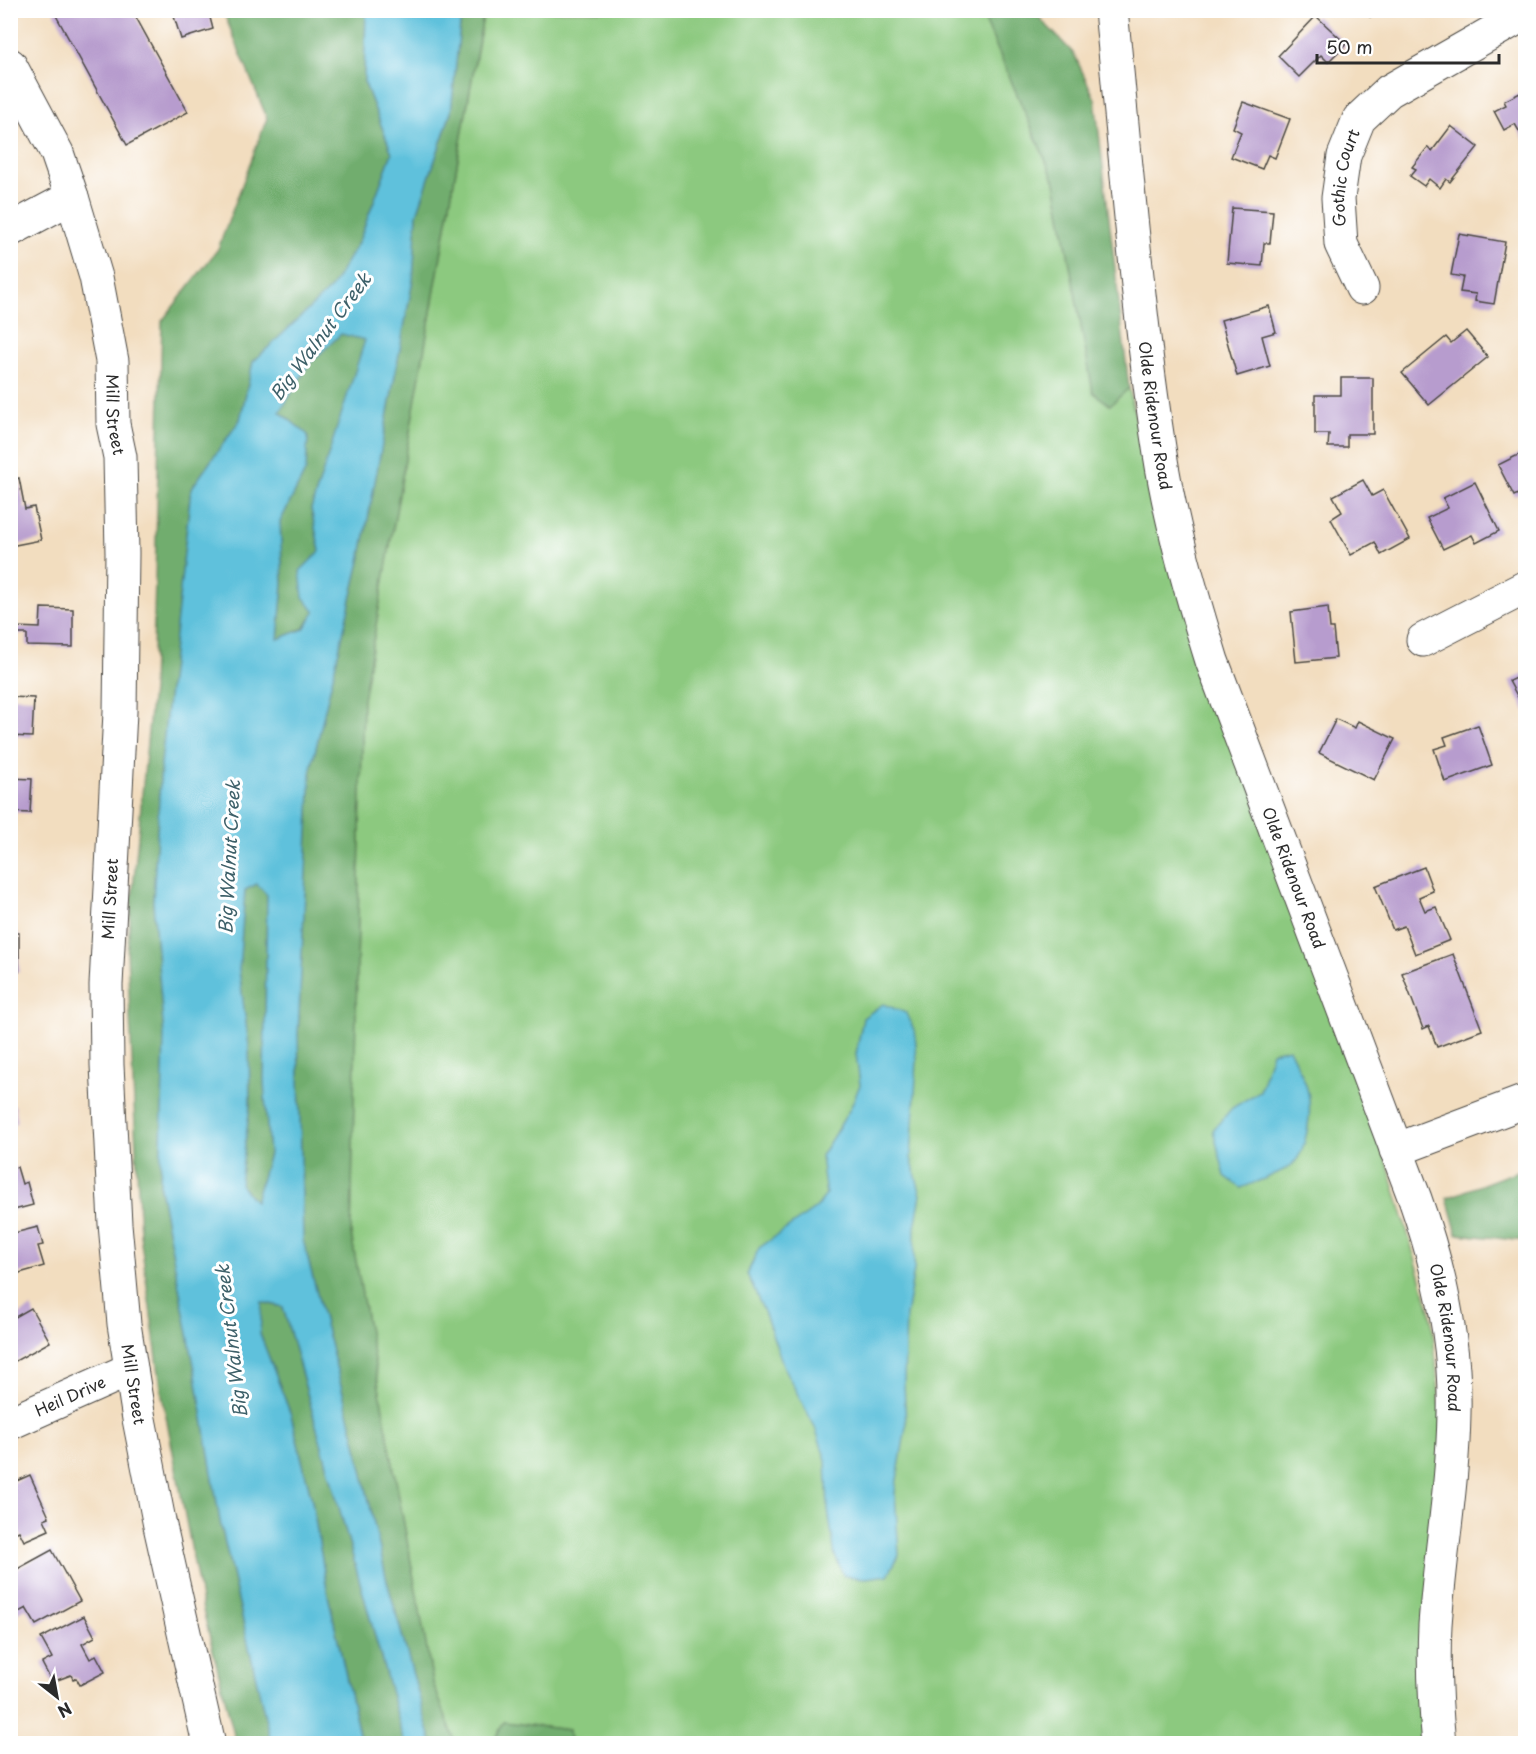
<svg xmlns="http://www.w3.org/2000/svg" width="1536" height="1754" font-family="'Playpen Sans',sans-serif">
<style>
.green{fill:#8cc97f;stroke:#5c7a55;stroke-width:1.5}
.forest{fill:#71ad6e;stroke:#4e6c4c;stroke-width:1.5}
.water{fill:#5ec1dc;stroke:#447684;stroke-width:1.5;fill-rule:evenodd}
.building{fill:#b79cce}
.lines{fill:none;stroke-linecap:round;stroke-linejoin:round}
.minor-casing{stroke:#494641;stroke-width:35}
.highway-casing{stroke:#494641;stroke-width:35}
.minor{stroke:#fff;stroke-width:33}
.highway{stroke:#fff;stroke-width:33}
.labels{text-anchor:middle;stroke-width:6;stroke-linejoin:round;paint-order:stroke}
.street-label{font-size:16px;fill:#2b2b2b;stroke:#fff}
.water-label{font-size:18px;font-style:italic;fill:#3d6069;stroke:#fff}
</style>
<rect width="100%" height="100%" fill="#fff"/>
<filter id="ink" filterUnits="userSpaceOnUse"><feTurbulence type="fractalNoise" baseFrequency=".0167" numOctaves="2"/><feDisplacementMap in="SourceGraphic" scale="12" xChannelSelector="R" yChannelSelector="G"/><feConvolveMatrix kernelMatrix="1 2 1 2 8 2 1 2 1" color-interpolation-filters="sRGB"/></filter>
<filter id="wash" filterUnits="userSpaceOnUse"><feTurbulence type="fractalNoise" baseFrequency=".008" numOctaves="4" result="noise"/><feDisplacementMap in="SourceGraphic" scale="24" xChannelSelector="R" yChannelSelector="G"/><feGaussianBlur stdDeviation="1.35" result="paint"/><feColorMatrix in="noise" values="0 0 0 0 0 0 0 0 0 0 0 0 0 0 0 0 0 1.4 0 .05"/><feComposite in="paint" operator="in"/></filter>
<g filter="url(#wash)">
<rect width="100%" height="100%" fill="#f2ddbf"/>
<polygon class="green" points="484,11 981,11 1055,182 1093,392 1110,405 1129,388 1164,546 1388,1166 1431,1313 1444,1443 1423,1743 570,1744 569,1730 504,1722 493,1743 456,1744 433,1683 351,1234 363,699"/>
<g class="forest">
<polygon points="484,10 363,699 351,1234 433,1683 456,1743 432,1744 387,1581 355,1439 303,1240 298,1034 311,769 360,561 413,280 417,214 451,112 461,15 458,11"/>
<polygon points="223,11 366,11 364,81 392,153 359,241 332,288 253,362 240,420 191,489 161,764 153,902 164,1036 160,1188 195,1370 220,1521 271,1743 236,1743 203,1610 162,1395 140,1235 127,952 152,690 162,321 218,249 267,118"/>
<polygon points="981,11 1033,11 1074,54 1095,99 1129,388 1110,405 1093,392 1055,182"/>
<polygon points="341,334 366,340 311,509 320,551 315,612 304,628 278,640 283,584 280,522 306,470 308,435 280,412 309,364"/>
<polygon points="258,883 267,895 264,1082 269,1154 255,1202 240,1184 250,1105 249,1047 239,970 245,890"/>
<polygon points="1525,1168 1525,1241 1457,1234 1447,1198"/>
<polygon points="261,1302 283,1307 405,1743 361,1743 328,1595 312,1501 291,1415 260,1334"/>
<polygon points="504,1722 569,1730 570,1743 493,1743"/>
</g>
<g class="water">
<path d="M366,11L458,10L461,15L451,112L417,214L413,280L360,561L311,769L298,1034L303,1240L355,1439L387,1581L432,1743H405L283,1307L262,1302L260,1334L291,1415L312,1501L328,1595L361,1743H271L220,1521L195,1370L160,1188L164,1036L153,902L161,764L191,489L240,420L253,362L332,287L359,241L392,153L364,81ZM341,334L365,340L311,509L320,551L300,571L303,597L315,612L304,629L278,639L283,584L280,522L306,470L308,435L280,412L309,364ZM257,884L267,895L264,1082L269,1154L255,1202L240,1184L250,1105L249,1047L239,970L245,890Z"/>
<polygon points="883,1004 906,1013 915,1032 917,1061 911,1158 921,1195 915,1227 914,1270 906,1316 904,1383 906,1426 895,1492 899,1555 888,1575 866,1578 844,1576 835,1556 828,1510 826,1460 815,1427 785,1370 765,1314 747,1274 759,1248 816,1208 826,1195 821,1156 850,1109 860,1085 856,1054 863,1018"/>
<path d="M1289,1048C1296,1064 1308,1082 1309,1100C1311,1116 1306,1149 1295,1162C1288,1171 1253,1183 1241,1188L1225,1176L1213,1130L1232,1108L1260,1091L1272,1052Z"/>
</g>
<g id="blocks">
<g class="building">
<polygon points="53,10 132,10 188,112 127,145"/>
<polygon points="172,10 208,10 213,29 181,39"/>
<polygon points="1366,10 1382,10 1370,17"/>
<polygon points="1316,16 1346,44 1328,62 1321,55 1299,77 1278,56"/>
<polygon points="1526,90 1526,143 1515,124 1504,130 1494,111 1506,105 1504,101"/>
<polygon points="1243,102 1290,119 1275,158 1268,155 1262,169 1231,157 1241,132 1233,128"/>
<polygon points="1451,126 1478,147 1450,182 1446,179 1440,188 1429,179 1424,186 1410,176 1416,169 1412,167 1428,147 1432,151"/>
<polygon points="1232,208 1273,211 1270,243 1264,243 1262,266 1227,263"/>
<polygon points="1459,234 1505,242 1494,304 1475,301 1476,294 1460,292 1463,277 1451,275"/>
<polygon points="1269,306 1276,332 1262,336 1270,366 1237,376 1221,320"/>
<polygon points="1466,331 1488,357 1429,405 1402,373 1446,337 1451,343"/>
<polygon points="1341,378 1373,378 1373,434 1347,434 1347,447 1328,447 1329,434 1315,434 1315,395 1341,395"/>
<polygon points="1526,451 1526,490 1514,496 1498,465"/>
<polygon points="19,478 25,509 34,507 41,540 10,546 10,480"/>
<polygon points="1363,480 1372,496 1383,490 1410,539 1381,555 1375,542 1351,555 1331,519 1342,512 1333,496"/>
<polygon points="1475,482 1499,531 1476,543 1472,535 1443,549 1427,518 1448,508 1443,498"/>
<polygon points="1328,607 1330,628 1333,628 1336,658 1296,662 1291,612"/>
<polygon points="41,608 73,609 73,647 27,646 27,634 16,634 16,644 10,644 10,621 16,621 16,627 40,628"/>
<polygon points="1526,673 1526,712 1509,681"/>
<polygon points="10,697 34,698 32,737 10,736"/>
<polygon points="1336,719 1355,728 1358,721 1395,739 1374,780 1319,753"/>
<polygon points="1478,725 1492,765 1445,782 1434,749 1447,745 1444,737"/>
<polygon points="10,778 32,779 30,813 10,812"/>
<polygon points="1424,867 1433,891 1419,897 1425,911 1436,907 1450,940 1415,954 1404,926 1393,930 1375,886"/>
<rect x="10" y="933" width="9" height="39"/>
<polygon points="1453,954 1482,1030 1437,1047 1429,1026 1423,1029 1402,973"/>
<polygon points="10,1105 15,1105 17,1123 10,1124"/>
<polygon points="17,1167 22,1184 27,1182 33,1205 10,1211 10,1169"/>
<polygon points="38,1227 43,1245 38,1246 44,1266 16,1274 14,1266 10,1267 10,1234"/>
<polygon points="31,1308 50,1342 10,1364 10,1320"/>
<polygon points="30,1475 49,1517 44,1519 49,1530 24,1541 19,1531 10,1535 10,1484"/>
<polygon points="52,1550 80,1601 36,1625 26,1608 10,1617 10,1573"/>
<polygon points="84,1616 95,1637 82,1644 90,1659 96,1655 105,1672 80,1685 76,1678 73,1679 71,1675 52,1682 42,1663 52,1658 41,1638"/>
</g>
</g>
</g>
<g filter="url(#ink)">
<use href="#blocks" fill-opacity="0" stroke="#494641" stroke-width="1.5"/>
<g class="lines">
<defs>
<g id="minor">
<path id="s1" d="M1111,10C1126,158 1137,308 1160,454C1171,524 1191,593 1212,661L1415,1199C1439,1267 1456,1339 1454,1413C1453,1484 1440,1554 1435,1625C1433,1665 1435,1704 1439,1744"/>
<polyline points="10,230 72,197"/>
<path id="s2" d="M1362,288L1341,244L1338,198L1344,156L1359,119L1389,91L1526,13"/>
<polyline points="1423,640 1526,587"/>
<polyline points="1396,1150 1526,1101"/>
<path id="s3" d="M10,1423L131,1369"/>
</g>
<g id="highway">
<path id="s4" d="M10,65L57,153L72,197L96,277L112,361L113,424L120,457L122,553L120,712L106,985L107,1065L115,1224L124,1324L139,1419L160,1526L209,1744"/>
</g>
</defs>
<use href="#minor" class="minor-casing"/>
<use href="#highway" class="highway-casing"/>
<use href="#minor" class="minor"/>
<use href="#highway" class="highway"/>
</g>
</g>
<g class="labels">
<g class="street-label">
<text dy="6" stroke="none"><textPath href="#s2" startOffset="116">Gothic Court</textPath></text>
<text dy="6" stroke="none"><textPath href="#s4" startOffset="369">Mill Street</textPath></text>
<text dy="6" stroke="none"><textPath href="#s1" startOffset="408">Olde Ridenour Road</textPath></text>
<text dy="6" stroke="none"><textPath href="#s1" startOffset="892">Olde Ridenour Road</textPath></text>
<text transform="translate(110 899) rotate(-87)" y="6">Mill Street</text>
<text dy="6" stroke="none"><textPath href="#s1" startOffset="1378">Olde Ridenour Road</textPath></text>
<text dy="6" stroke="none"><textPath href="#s4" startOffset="1341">Mill Street</textPath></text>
<text dy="6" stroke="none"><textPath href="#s3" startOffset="66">Heil Drive</textPath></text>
</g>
<g class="water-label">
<text transform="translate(321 337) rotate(-53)" y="6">Big Walnut Creek</text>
<text transform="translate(230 857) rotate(-87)" y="6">Big Walnut Creek</text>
<text transform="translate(232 1341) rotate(-97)" y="6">Big Walnut Creek</text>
</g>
</g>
<rect width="1536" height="1754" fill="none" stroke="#fff" stroke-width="36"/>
<g transform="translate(57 1697) rotate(149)" stroke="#ffffff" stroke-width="4.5" paint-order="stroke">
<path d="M0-4.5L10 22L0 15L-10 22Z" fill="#2b2b2b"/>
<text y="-9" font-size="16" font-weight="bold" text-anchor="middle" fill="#2b2b2b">N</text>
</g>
<path d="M1317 54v9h182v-9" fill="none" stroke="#2b2b2b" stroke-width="3"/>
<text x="1326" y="54" font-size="18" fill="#2b2b2b" stroke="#ffffff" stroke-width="4.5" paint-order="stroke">50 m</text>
</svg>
